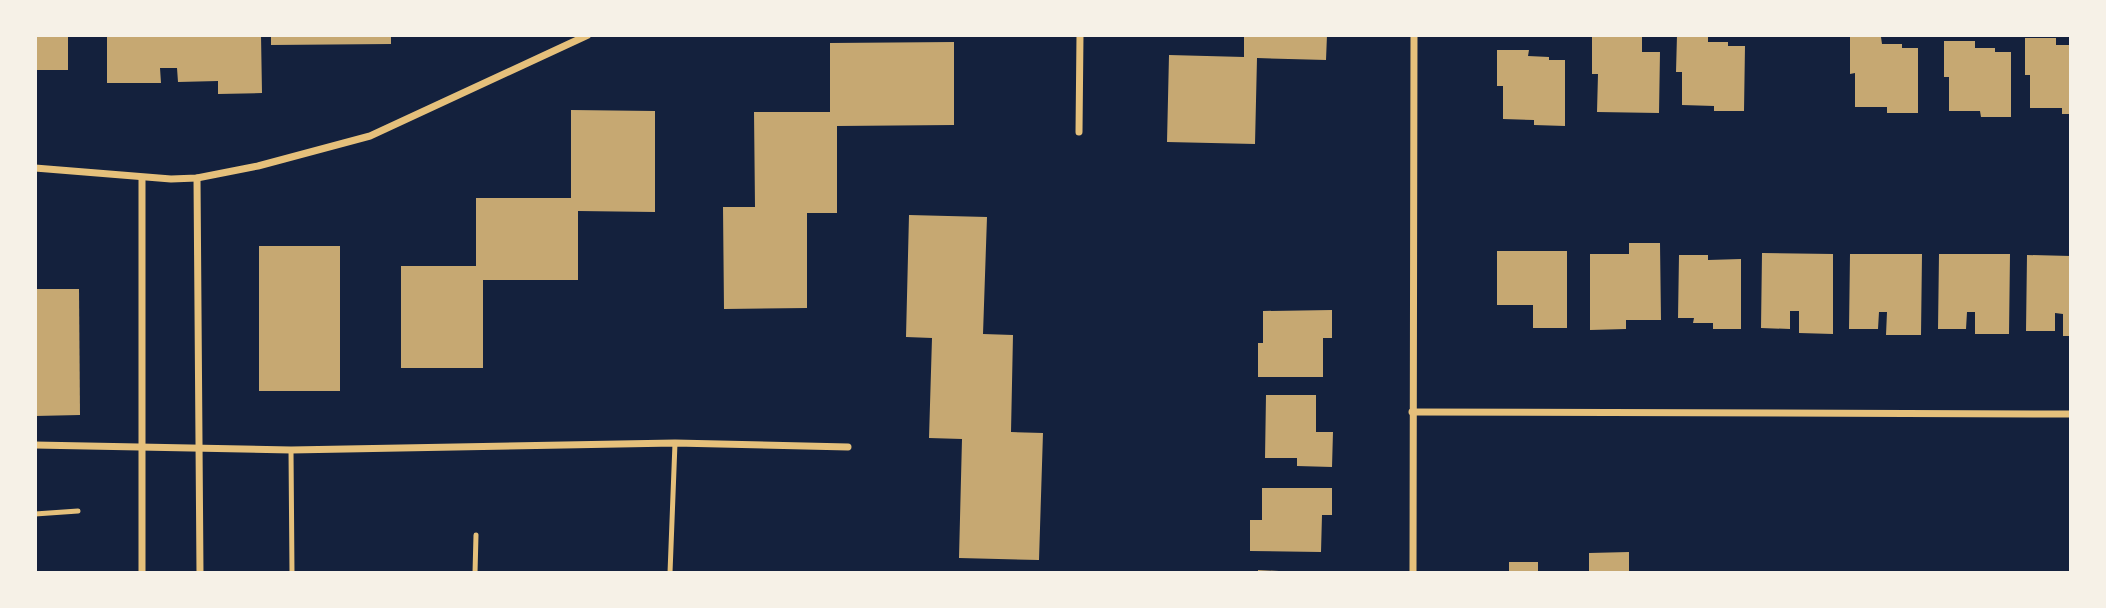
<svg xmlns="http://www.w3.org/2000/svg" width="2106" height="608" font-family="'Fira Sans',sans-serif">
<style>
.building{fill:#c6a872}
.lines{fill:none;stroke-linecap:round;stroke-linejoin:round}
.service{stroke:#e5c07b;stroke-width:5}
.minor{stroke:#e5c07b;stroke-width:7}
</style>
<rect width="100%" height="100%" fill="#14213d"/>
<g class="building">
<rect x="35" y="35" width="33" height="35"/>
<polygon points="107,35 261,35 262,93 218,94 218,81 178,82 177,68 160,68 161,83 107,83"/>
<polygon points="271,35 391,35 391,44 271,45"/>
<polygon points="1244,35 1327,35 1326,60 1257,58 1255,144 1167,142 1169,55 1244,57"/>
<polygon points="1592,35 1642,35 1642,52 1660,52 1659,113 1597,112 1598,74 1592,74"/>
<polygon points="1677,35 1708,36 1708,42 1728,42 1728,46 1745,46 1744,111 1714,111 1714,106 1682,105 1682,72 1676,72"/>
<polygon points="1850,37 1881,37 1882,44 1902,44 1902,48 1918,48 1918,113 1887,113 1887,107 1855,107 1855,73 1850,74"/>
<polygon points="2025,38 2056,38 2056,45 2071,45 2071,114 2062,114 2062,108 2030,108 2030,75 2025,75"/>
<polygon points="1944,41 1975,41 1975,48 1995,48 1995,52 2011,52 2011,117 1981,117 1980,111 1949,111 1949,77 1944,77"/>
<polygon points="954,42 954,125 837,126 837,213 807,213 807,308 724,309 723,207 755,207 754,112 830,112 830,43"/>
<polygon points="1497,50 1529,50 1528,56 1549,57 1549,60 1565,60 1565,126 1534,125 1534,120 1503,119 1503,86 1497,86"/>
<polygon points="571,110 655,111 655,212 578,211 578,280 483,280 483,368 401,368 401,266 476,266 476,198 571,198"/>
<polygon points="909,215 987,217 983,334 1013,335 1011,432 1043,433 1039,560 959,558 962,439 929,438 932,338 906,337"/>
<polygon points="1629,243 1660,243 1661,320 1626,320 1626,329 1590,330 1590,254 1629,254"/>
<rect x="259" y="246" width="81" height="145"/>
<polygon points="1497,251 1567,251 1567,328 1533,328 1533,305 1497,305"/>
<polygon points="1762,253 1833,254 1833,334 1799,333 1799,311 1790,311 1790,329 1761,328"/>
<polygon points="1850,254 1922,254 1921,335 1886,335 1887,312 1879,312 1878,329 1849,329"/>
<polygon points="1939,254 2010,254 2009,334 1975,334 1975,312 1967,312 1966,329 1938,329"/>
<polygon points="1679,255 1708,255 1708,260 1741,259 1741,329 1713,329 1713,323 1693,323 1694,318 1678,318"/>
<polygon points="2027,255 2071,256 2071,336 2063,336 2063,314 2055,313 2055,331 2026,331"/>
<polygon points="35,289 79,289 80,415 35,416"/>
<polygon points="1332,310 1332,338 1323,338 1323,377 1258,377 1258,343 1263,343 1263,311"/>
<polygon points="1266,395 1316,395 1316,432 1333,432 1332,467 1297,466 1297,458 1265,458"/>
<polygon points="1262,488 1332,488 1332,515 1322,515 1321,552 1250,551 1250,520 1262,520"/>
<polygon points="1629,552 1629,573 1589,573 1589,553"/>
<rect x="1509" y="562" width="29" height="11"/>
<polygon points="1258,570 1279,571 1279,573 1258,573"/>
</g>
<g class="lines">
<g class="service">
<polyline points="291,450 292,573"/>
<polyline points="35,514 78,511"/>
<polyline points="475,573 476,535"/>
<polyline points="670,573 675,443"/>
</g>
<g class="minor">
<polyline points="1079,132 1080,35"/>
<polyline points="35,168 171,179 197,178 258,166 370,136 588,35"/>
<polyline points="142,178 142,573"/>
<polyline points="197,178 200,573"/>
<polyline points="1412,412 2071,414"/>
<polyline points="35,445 291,450 675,443 848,447"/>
<polyline points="1413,573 1414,35"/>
</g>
</g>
<rect width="2106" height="608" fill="none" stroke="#f6f1e7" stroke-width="74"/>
</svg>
